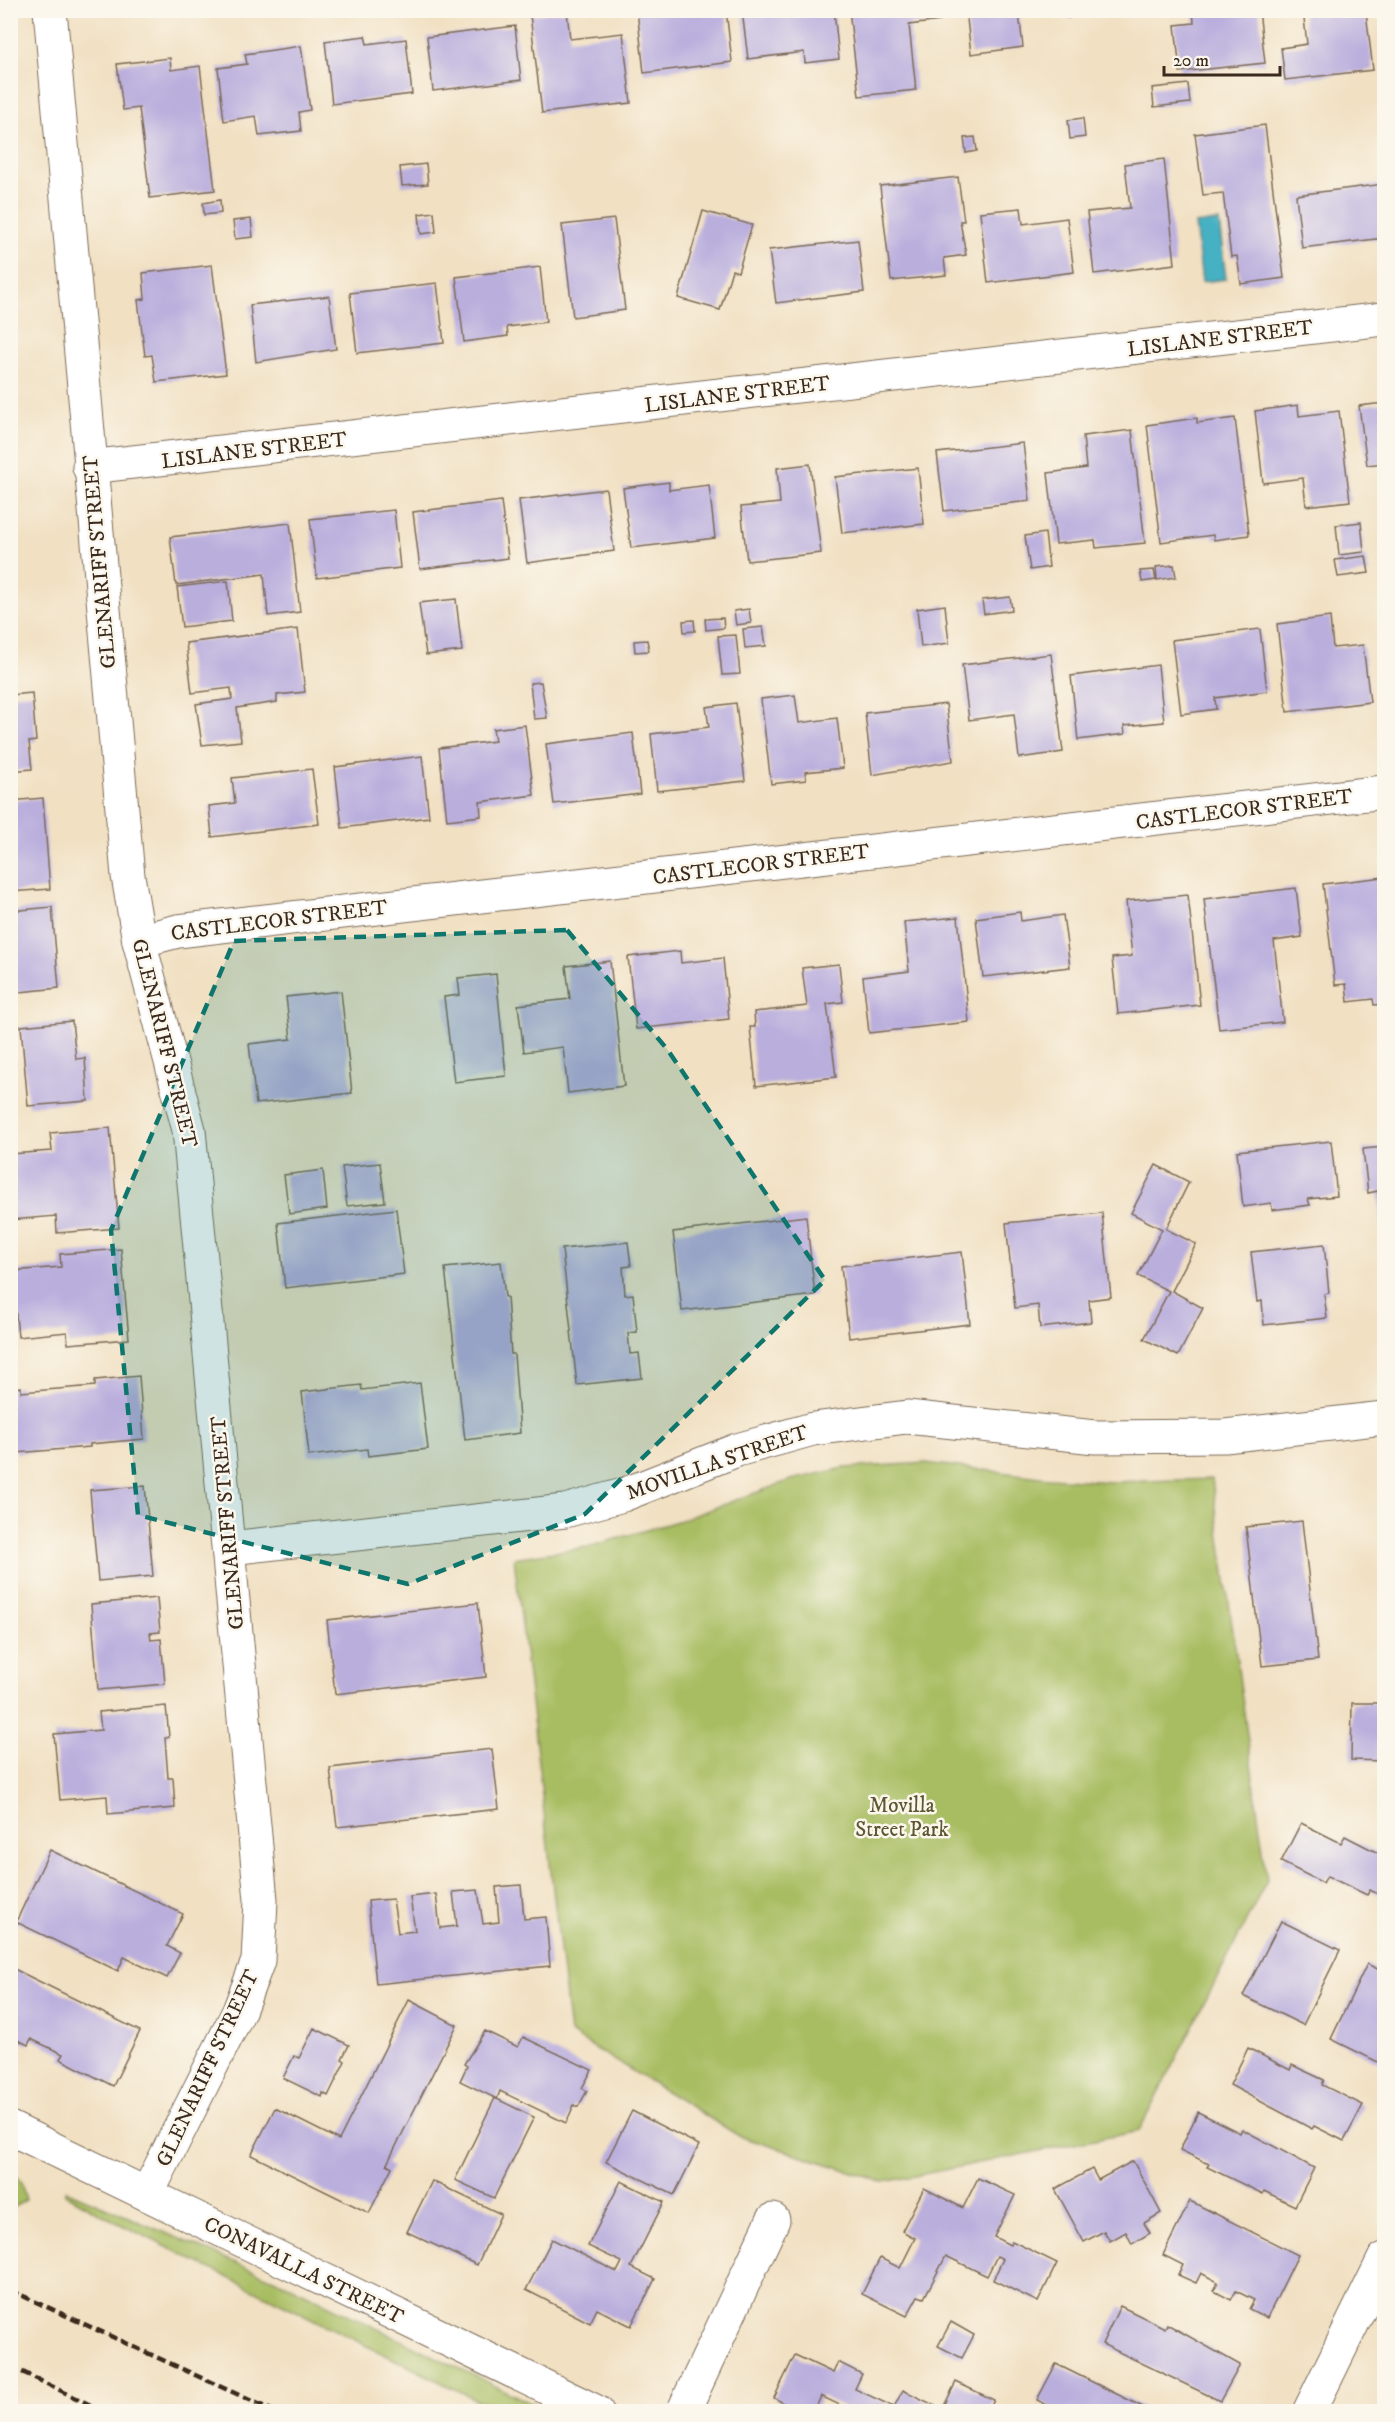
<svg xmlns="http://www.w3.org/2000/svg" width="1395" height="2422" font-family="'IM FELL DW Pica',serif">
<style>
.green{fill:#a8bd62;stroke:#727440;stroke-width:1.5}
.water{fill:#45b1c2;stroke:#406e70;stroke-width:1.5}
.building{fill:#baaedd}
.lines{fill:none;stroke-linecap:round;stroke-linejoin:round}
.minor-casing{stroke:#7b6a57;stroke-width:35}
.minor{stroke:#fff;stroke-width:33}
.rail{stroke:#3b2a1e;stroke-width:4.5;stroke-dasharray:9 4.5;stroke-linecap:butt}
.marked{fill:#0f766e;fill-opacity:0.2;stroke:#0f766e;stroke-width:4.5;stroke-dasharray:12 8;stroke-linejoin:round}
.labels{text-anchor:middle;stroke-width:5;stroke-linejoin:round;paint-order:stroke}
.street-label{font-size:21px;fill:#3b2a1e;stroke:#fbf7ec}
.park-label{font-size:21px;fill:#5c5632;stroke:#fbf7ec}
</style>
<rect width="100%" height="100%" fill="#fbf7ec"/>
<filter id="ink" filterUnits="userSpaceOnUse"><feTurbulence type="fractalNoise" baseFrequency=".0167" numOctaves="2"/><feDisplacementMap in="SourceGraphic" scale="12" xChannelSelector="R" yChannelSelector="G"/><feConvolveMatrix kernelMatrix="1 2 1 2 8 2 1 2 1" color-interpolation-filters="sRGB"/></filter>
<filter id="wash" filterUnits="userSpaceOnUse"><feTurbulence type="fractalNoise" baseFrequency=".008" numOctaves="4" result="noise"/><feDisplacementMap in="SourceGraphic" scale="24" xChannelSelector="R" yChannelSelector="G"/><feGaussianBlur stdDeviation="1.35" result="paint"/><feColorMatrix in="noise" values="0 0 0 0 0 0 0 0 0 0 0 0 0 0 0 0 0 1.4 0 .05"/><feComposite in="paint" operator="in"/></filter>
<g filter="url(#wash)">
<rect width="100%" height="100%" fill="#f1e0c2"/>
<g class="green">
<polygon points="926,1463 1049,1478 1112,1482 1212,1479 1267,1880 1139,2131 884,2182 739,2136 570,2033 514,1558 588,1547 681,1520 791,1480 844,1468"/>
<polygon points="10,2169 21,2182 26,2200 11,2209"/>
<polygon points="65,2190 290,2286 547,2411 499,2411 114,2221 65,2194"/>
</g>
<polygon class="water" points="1219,221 1226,279 1202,282 1195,224"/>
<g id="blocks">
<g class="building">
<polygon points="637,10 726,10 732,62 644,73"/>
<polygon points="742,10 834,10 839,59 805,63 804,52 748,59"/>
<polygon points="849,10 939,10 940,21 909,25 916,90 859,96"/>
<polygon points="966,10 1023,10 1019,13 1023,47 971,54"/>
<polygon points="1066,10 1114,10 1114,12 1067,18"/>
<polygon points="1193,10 1259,10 1265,63 1180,72 1175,25 1194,23"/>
<polygon points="1303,10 1366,12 1373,70 1285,80 1281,48 1307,44"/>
<polygon points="567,11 570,39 623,33 631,103 542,113 530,15"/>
<polygon points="515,26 521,80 433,91 427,37"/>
<polygon points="365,36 367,44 406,39 412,94 332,104 325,41"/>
<polygon points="301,46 310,110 299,112 301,131 259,136 256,116 224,121 218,68 247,64 245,54"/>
<polygon points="170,58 171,70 200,66 215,190 150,198 139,108 123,110 117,64"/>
<polygon points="1188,84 1190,103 1154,107 1152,88"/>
<polygon points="1083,118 1085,137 1070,139 1068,120"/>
<polygon points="1265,125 1284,278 1241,284 1237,256 1231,257 1223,193 1203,195 1195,134"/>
<polygon points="975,137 977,151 966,153 964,138"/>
<polygon points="1164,159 1175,264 1094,274 1087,212 1130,208 1125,164"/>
<polygon points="426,164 428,184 402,186 400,167"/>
<polygon points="958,177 964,221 960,221 966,255 944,258 946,275 891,281 880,186"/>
<polygon points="1384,184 1384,238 1302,248 1296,195"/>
<polygon points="220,200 221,213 204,215 203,203"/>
<polygon points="1021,208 1023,224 1067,218 1074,272 988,283 980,212"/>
<polygon points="703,211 752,225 738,272 732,270 720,310 678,298"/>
<polygon points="434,212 436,232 421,234 419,214"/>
<polygon points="251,219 253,237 235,239 233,221"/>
<polygon points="614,219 625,310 573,317 562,225"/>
<polygon points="858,240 864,292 776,303 769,250"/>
<polygon points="212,265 226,374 156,382 152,355 145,356 138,300 145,299 143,273"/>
<polygon points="540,267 546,322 507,327 508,336 464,342 456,277"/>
<polygon points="437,283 444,343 357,353 350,293"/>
<polygon points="329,296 336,349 256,362 250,305"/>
<polygon points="1384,403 1384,463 1367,465 1359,406"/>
<polygon points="1298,405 1299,416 1339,411 1350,501 1306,506 1303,478 1263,483 1255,411"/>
<polygon points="1197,418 1197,423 1235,418 1249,535 1214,540 1213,535 1161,542 1147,425"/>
<polygon points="1132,430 1145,543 1096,548 1095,540 1056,544 1048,473 1086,468 1083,436"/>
<polygon points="1023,443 1030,501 944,511 937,453"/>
<polygon points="810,464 821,553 747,561 741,507 780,503 777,468"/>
<polygon points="918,468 924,524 842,533 835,477"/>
<polygon points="669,482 669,490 709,485 715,538 631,548 623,488"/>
<polygon points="606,489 614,551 527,563 519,500"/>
<polygon points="501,501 508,558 420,569 413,512"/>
<polygon points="394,510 400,568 317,578 310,519"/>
<polygon points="1361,522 1364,552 1339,555 1336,525"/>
<polygon points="290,523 300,612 268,616 264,574 176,585 170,537"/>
<polygon points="1045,533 1049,567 1030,570 1025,536"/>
<polygon points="1366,556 1369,573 1338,577 1335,560"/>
<polygon points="1174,565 1176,577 1157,580 1156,567"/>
<polygon points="1154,570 1156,580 1142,582 1140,571"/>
<polygon points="228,581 232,621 182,627 177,587"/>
<polygon points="1010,597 1012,610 984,614 982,600"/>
<polygon points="456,599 462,651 426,655 419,603"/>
<polygon points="945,605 949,643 921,647 917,609"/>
<polygon points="749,609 751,623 736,625 734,611"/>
<polygon points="1330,617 1333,648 1363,645 1370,702 1287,712 1277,624"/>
<polygon points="723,618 724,628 706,630 705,619"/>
<polygon points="694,620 695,631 684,632 683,621"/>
<polygon points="763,627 766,646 745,648 743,629"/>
<polygon points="298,629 305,692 277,695 277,702 237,708 241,741 202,745 196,704 232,699 231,688 192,693 186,643"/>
<polygon points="1260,629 1267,691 1215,698 1216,709 1181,714 1172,640"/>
<polygon points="736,635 740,674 722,675 718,636"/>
<polygon points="647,640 649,651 635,652 634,641"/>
<polygon points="1051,654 1063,752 1019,758 1014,714 969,720 962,665"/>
<polygon points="1158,665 1164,722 1124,726 1125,734 1078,740 1071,676"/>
<polygon points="541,682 547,718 534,719 530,683"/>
<polygon points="32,693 36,741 29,742 32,769 10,771 10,695"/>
<polygon points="795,695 799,723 837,718 843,768 805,772 806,780 771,784 761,699"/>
<polygon points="736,703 745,781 657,791 651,734 709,727 706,707"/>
<polygon points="946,704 953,761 872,775 865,713"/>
<polygon points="525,725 534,795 480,802 481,816 447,820 439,748 495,741 493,729"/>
<polygon points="633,733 640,794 554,804 546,744"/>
<polygon points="422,756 429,817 342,828 335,767"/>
<polygon points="312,769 319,824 212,837 209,806 235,803 232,778"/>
<polygon points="43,798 50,889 10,892 10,801"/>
<polygon points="1384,877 1384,1004 1374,1005 1373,999 1348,1002 1346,984 1335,985 1323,884"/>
<polygon points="1296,888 1302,937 1274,941 1283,1022 1219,1029 1204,899"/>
<polygon points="1188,895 1200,1005 1118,1014 1112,958 1132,956 1126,901"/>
<polygon points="52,907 59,988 10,993 10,911"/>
<polygon points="1020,912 1021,921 1063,915 1070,967 983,977 976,918"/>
<polygon points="958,917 969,1022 869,1033 863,977 909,971 904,922"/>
<polygon points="680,951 681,963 723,958 729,1019 636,1029 628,957"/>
<polygon points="610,961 624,1086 568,1093 563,1047 524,1052 518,1005 570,999 566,966"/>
<polygon points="839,964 843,1002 827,1004 836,1077 756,1086 750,1027 755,1027 754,1012 807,1006 802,968"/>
<polygon points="496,974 506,1076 454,1082 444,997 460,995 458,978"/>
<polygon points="341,991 352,1093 256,1104 249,1044 291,1039 286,997"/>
<polygon points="72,1021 76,1059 85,1058 88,1101 28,1106 21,1026"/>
<polygon points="110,1128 119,1228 57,1233 56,1216 10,1220 10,1154 52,1151 50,1133"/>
<polygon points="1331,1141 1337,1196 1308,1199 1310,1205 1272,1210 1271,1203 1243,1207 1237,1151"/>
<polygon points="1384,1147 1384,1227 1382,1228 1378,1191 1368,1193 1363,1149"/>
<polygon points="380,1163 385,1202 347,1206 342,1167"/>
<polygon points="1156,1165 1189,1182 1166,1229 1196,1244 1172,1291 1203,1308 1178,1356 1144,1339 1169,1291 1138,1276 1162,1229 1131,1213"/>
<polygon points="323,1170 327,1209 289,1214 284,1175"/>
<polygon points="396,1209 404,1274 285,1288 278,1223"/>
<polygon points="1102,1213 1111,1297 1089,1300 1091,1322 1040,1328 1038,1305 1015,1308 1006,1223"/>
<polygon points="806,1216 815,1295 682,1311 673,1232"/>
<polygon points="628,1242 631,1266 623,1267 625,1295 633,1294 637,1332 628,1333 630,1354 639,1353 642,1378 577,1385 562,1249"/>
<polygon points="1324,1244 1329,1293 1324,1294 1327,1318 1264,1325 1262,1301 1257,1302 1251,1252"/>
<polygon points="121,1249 129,1339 68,1344 67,1332 18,1337 12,1271 61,1267 60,1254"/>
<polygon points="962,1252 970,1324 849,1338 841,1266"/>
<polygon points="501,1262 505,1297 507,1297 511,1354 514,1354 520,1433 465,1440 445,1268"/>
<polygon points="1384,1295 1384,1320 1383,1320 1381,1296"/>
<polygon points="139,1376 144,1439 90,1444 90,1447 16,1453 16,1449 10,1449 10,1388 21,1387 21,1392 95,1386 95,1380"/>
<polygon points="420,1383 428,1449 368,1456 367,1449 309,1456 302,1392 361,1385 362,1390"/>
<polygon points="145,1486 153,1576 98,1581 90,1490"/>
<polygon points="1302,1521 1318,1660 1262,1666 1246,1527"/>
<polygon points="157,1598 160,1632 150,1633 151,1640 161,1639 165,1684 98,1690 91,1604"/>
<polygon points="478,1603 486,1677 335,1694 327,1620"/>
<polygon points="1352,1703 1384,1703 1384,1761 1351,1760"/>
<polygon points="166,1706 169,1737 165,1738 168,1778 173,1778 175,1808 108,1814 107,1796 60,1800 54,1734 101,1730 99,1712"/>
<polygon points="492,1749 499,1809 337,1827 330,1768"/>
<polygon points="1301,1823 1341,1843 1345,1836 1384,1856 1384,1897 1370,1890 1367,1895 1327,1876 1323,1883 1281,1862"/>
<polygon points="50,1850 183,1914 167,1946 180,1953 167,1978 124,1957 118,1971 16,1922"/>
<polygon points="521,1885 524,1919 546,1917 550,1966 376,1984 368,1901 393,1899 398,1933 415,1931 410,1897 436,1894 440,1928 457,1926 453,1892 478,1890 483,1924 499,1922 496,1887"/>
<polygon points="1281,1921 1340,1950 1303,2025 1243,1996"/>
<polygon points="1367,1964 1384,1972 1384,2065 1331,2039"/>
<polygon points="10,1967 140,2031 113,2086 60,2059 63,2054 31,2039 28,2045 10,2036"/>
<polygon points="409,2000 457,2025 387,2164 392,2167 369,2213 251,2155 275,2108 339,2140"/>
<polygon points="314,2028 349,2045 342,2059 345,2061 328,2096 323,2093 322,2097 283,2078 294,2056 299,2058"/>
<polygon points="485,2031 518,2047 523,2037 592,2070 582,2088 587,2091 578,2107 574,2105 566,2123 500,2091 497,2099 460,2081 467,2066 464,2064"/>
<polygon points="1248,2048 1290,2070 1292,2065 1324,2080 1322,2085 1363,2105 1344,2141 1314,2126 1312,2129 1230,2085"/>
<polygon points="495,2098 534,2117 494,2198 455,2180"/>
<polygon points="632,2111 699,2145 674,2195 606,2162"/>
<polygon points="1198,2112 1240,2133 1242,2129 1314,2168 1295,2206 1264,2191 1263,2194 1207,2167 1209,2164 1180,2150"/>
<polygon points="1133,2161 1161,2213 1144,2223 1150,2233 1132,2244 1126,2232 1110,2241 1104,2231 1084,2242 1055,2189 1092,2169 1098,2180"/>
<polygon points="978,2178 1015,2195 994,2237 1010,2245 1012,2241 1057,2263 1038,2302 993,2280 1003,2259 997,2256 987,2276 946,2256 924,2298 918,2296 907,2316 862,2294 880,2258 900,2268 915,2238 902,2231 924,2188 963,2208"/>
<polygon points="432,2181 501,2214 477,2265 407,2232"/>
<polygon points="621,2181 664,2202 631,2267 655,2279 631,2326 597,2309 590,2323 526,2290 552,2239 617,2272 622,2262 588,2246"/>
<polygon points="1190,2201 1298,2255 1267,2318 1249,2309 1254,2300 1236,2291 1231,2300 1214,2291 1218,2282 1201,2273 1196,2283 1178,2275 1183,2265 1163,2255"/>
<polygon points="1120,2306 1165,2328 1167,2324 1240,2365 1220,2401 1102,2344"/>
<polygon points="951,2322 974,2335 962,2358 938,2346"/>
<polygon points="795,2355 833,2373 838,2362 862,2374 855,2389 894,2407 903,2390 940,2408 938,2412 842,2412 844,2407 821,2396 814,2412 800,2412 774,2398"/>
<polygon points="1056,2364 1153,2412 1060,2412 1037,2400"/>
<polygon points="956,2382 994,2400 988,2412 941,2412"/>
</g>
</g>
</g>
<g filter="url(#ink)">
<use href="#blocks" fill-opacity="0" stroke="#7b6a57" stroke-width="1.5"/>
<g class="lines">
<defs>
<g id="minor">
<polyline points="50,10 128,876 139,941 189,1130 261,1900 258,1961 239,2011 147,2194"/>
<polyline points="89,467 1384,319"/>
<polyline points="139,941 178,931 1384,792"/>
<polyline points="230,1548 565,1511 623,1495 737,1450 813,1429 907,1417 1095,1437 1225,1436 1384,1418"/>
<polyline points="10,2128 597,2412"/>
<polyline points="683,2412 773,2220"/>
<polyline points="1309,2412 1384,2259"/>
</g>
</defs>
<use href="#minor" class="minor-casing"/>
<use href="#minor" class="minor"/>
<g class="rail">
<polyline points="10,2290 276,2412"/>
<polyline points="10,2366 105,2412"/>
</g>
</g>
</g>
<path class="marked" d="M567,930L667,1049L825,1280L585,1514L408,1584L138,1515L111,1230L234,941Z"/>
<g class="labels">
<g class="street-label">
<text transform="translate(1220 338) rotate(-7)" y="7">LISLANE STREET</text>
<text transform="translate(737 394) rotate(-7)" y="7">LISLANE STREET</text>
<text transform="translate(254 450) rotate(-7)" y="7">LISLANE STREET</text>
<text transform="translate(99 562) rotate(-95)" y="7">GLENARIFF STREET</text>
<text transform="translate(1244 809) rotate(-7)" y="7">CASTLECOR STREET</text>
<text transform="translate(761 864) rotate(-7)" y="7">CASTLECOR STREET</text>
<text transform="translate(279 920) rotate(-7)" y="7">CASTLECOR STREET</text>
<text transform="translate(165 1043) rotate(76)" y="7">GLENARIFF STREET</text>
<text transform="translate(717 1462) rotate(-19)" y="7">MOVILLA STREET</text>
<text transform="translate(227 1523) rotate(-95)" y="7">GLENARIFF STREET</text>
<text transform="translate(207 2068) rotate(-65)" y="7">GLENARIFF STREET</text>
<text transform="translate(304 2270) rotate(26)" y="7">CONAVALLA STREET</text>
</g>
<g class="park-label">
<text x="902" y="1812">Movilla<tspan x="902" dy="24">Street Park</tspan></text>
</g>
</g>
<rect width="1395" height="2422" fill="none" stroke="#fbf7ec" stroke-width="36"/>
<path d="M1164 66v9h116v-9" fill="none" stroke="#3b2a1e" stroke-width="3"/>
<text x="1173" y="66" font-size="18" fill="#3b2a1e" stroke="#fbf7ec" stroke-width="4.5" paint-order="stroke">20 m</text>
</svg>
